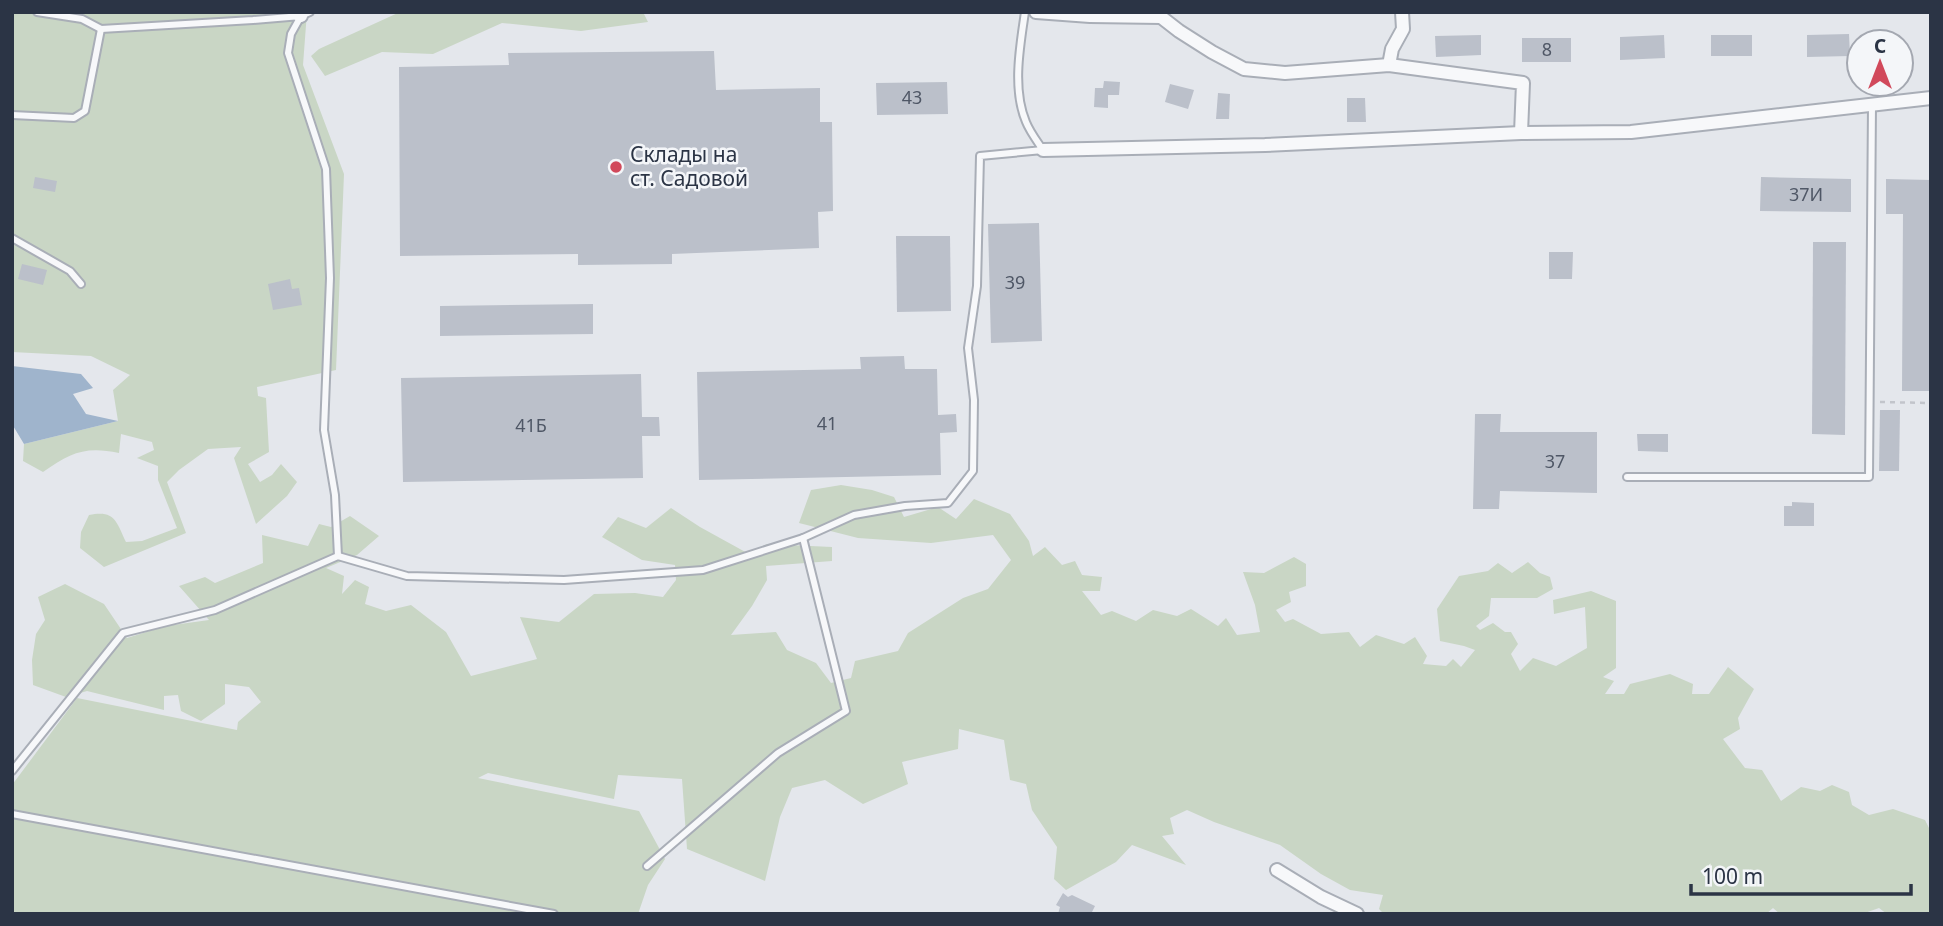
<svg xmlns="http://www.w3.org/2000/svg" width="1943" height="926" font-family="'Noto Sans',sans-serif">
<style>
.green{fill:#c9d6c5}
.water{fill:#9fb4cc}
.building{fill:#bbc0ca}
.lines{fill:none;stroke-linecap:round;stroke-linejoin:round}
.service-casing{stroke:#a9aeb7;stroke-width:10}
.minor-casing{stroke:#a9aeb7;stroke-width:16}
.path{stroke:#c2c5cb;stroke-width:2.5;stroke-dasharray:5 5;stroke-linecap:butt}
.service{stroke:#f7f8fa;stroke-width:6}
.minor{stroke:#f7f8fa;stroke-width:12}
.poi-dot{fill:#d1495b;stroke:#f4f6f9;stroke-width:2.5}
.labels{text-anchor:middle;stroke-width:5;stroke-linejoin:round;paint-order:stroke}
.number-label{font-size:18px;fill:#4f5766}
.poi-label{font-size:21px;fill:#2b3445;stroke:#f4f6f9;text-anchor:start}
</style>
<rect width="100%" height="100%" fill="#e4e7ec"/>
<g class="green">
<path d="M12,12H307L303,65L344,174L336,370L257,387L258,396L266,398L269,452L248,464L260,482L272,475L281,464L297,482L287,496L256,524L234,458L241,447L208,449L179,470L167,482L186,533L104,567L80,548L81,532L89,515C115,510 116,521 126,542L142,541L177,528L158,480V466L137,458L154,450L152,442L121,434L119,453C84,446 71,453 43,472L23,461L24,444L118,421L113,390L130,375L91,356L12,352Z"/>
<polygon points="400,12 643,12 648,22 581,31 502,23 433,54 382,52 325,76 311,56 319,49"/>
<polygon points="841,485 872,490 894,497 904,517 938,507 956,519 974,499 1010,514 1029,541 1033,556 1045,547 1062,565 1075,561 1082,575 1102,577 1100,591 1082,591 1101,615 1112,611 1136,621 1153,610 1177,616 1191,609 1218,626 1226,618 1237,635 1260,632 1255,605 1243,572 1264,573 1294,557 1306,564 1306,586 1289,592 1291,602 1276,610 1285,622 1293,619 1321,634 1349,632 1360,647 1376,635 1404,644 1415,637 1427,656 1423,664 1446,666 1453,659 1461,667 1475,650 1464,646 1440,641 1437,609 1459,576 1488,571 1498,563 1512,573 1528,562 1540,573 1550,577 1553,589 1537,598 1491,598 1489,616 1476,626 1480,630 1493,623 1505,632 1511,632 1518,644 1511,654 1520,671 1533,658 1556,666 1587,648 1585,607 1554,614 1553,600 1591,591 1616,601 1616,668 1603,677 1614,681 1605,694 1624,694 1630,684 1670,674 1693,684 1692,694 1709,694 1728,667 1754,689 1738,718 1740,729 1723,739 1745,768 1762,770 1781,801 1801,787 1820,791 1832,785 1849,792 1852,805 1869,815 1893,809 1925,820 1931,832 1931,914 1887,914 1879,908 1862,914 1780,914 1773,908 1766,914 1384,914 1379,909 1383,895 1350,890 1321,874 1280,845 1214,822 1187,810 1170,818 1174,834 1162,836 1186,865 1132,845 1116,862 1066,890 1054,879 1057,847 1032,810 1026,784 1010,780 1004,740 959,729 958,749 902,762 908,784 863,804 825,780 792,788 780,817 765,881 687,849 682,779 618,775 614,799 488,773 478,778 639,811 665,859 648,885 638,914 12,914 12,785 77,698 237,730 238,722 261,702 249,687 225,684 225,704 201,721 181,711 178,695 164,696 164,710 87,691 66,697 33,685 32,660 36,634 45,620 38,597 65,584 104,604 127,638 166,626 209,620 179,586 205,577 215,583 263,563 262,535 308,546 319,524 331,527 350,516 379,536 357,555 326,568 344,576 342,594 355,580 369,587 365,604 386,611 411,605 446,632 471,676 537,659 520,617 559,622 594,594 635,593 663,597 676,580 675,565 642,560 602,537 618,517 646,528 671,508 700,527 749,554 767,544 832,547 832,561 766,566 767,580 752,606 731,635 776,632 787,650 816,663 831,683 851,678 855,661 898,651 908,633 963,598 988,589 1011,560 993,535 931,543 858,538 799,523 811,490"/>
</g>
<polygon class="water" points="12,366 81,374 93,388 73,394 86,414 118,421 24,444 12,424"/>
<g class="building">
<polygon points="1849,34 1850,56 1807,57 1807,35"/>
<polygon points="1481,35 1481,55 1436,57 1435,36"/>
<polygon points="1664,35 1665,58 1620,60 1620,37"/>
<rect x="1711" y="35" width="41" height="21"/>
<rect x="1522" y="38" width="49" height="24"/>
<polygon points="714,51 716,90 820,88 820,122 832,122 833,211 818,212 819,248 672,254 672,264 578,265 578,254 400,256 399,67 509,65 508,53"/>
<polygon points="1104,81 1120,82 1119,95 1108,95 1108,108 1094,107 1095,88 1103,88"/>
<polygon points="947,82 948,114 877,115 876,83"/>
<polygon points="1170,84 1194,90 1188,109 1165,102"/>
<polygon points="1218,93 1230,94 1229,119 1216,119"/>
<polygon points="1347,98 1365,98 1366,122 1347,122"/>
<polygon points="35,177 57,181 55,192 33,188"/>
<polygon points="1761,177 1851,179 1851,212 1760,211"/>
<polygon points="1886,179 1931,180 1931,391 1902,391 1903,214 1886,214"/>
<polygon points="1039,223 1042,341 991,343 988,224"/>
<polygon points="896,236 950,236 951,311 897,312"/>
<polygon points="1813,242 1846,242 1845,435 1812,434"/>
<polygon points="1549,252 1573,252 1572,279 1549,279"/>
<polygon points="22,264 47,270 43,285 18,279"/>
<polygon points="290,279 292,289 299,288 302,305 273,310 268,284"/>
<polygon points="593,304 593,334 440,336 440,306"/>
<polygon points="904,356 905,369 937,369 938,415 956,414 957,432 940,433 941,475 699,480 697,372 861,369 860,357"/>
<polygon points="641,374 642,417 659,417 660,436 642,436 643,478 403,482 401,378"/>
<polygon points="1880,410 1900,410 1899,471 1879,471"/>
<polygon points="1475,414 1501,414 1500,432 1597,432 1597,493 1500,491 1499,509 1473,509"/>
<polygon points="1637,434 1668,434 1668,452 1638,451"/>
<polygon points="1792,502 1814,503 1814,526 1784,526 1784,506 1792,506"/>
<polygon points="1063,893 1068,897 1072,895 1095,906 1091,914 1058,914 1060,907 1056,905"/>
</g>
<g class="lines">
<defs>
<g id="service">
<polyline points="37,12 82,19 101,29 253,20 301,16 310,12"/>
<polyline points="301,16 291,34 288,53 326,169 330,278 324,430 335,495 338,556"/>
<polyline points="12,115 74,118 85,111 101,29"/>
<polyline points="12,238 70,271 81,284"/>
<polyline points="1627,477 1869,477 1872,105"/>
<path d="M12,771L123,633L215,610L338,556L407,576L564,580L703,570L803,538L854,515L905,506L948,503L973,471L974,400L968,348L977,286L980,156L1043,150C1037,141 1030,132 1026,122C1012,89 1020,46 1025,12"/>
<polyline points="12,814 554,914"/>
<polyline points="647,866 778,753 846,711 803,538"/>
</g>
<g id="minor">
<polyline points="294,12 301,16"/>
<polyline points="1036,12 1090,16 1161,17 1179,31 1212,52 1244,69 1285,73 1389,65 1523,83 1521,133"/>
<polyline points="1389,65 1392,49 1403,29 1402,12"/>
<polyline points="1043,150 1265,145 1521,133 1631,132 1931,98"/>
<polyline points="1277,870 1321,897 1357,914"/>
</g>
</defs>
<use href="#service" class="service-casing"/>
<use href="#minor" class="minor-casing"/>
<polyline class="path" points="1880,402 1931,403"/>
<use href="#service" class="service"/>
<use href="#minor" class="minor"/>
</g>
<circle class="poi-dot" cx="616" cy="167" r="7"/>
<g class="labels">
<g class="number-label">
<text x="1547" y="56">8</text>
<text x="912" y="104">43</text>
<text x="1806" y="201">37И</text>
<text x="1015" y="289">39</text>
<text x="827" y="430">41</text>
<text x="531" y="432">41Б</text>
<text x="1555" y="468">37</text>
</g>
<g class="poi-label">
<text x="630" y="162">Склады на<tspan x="630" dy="24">ст. Садовой</tspan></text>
</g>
</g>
<rect width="1943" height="926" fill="none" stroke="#2b3445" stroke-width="28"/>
<g transform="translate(1880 63)"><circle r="33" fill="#f4f6f9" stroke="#a4a8b1" stroke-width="2"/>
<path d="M0-5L12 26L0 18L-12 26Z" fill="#d1495b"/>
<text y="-10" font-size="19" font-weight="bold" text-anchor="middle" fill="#2b3445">С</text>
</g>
<path d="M1691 884v10h220v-10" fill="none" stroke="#2b3445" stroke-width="3.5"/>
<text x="1702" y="884" font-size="21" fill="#2b3445" stroke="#f4f6f9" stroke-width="5" paint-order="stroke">100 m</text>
</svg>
